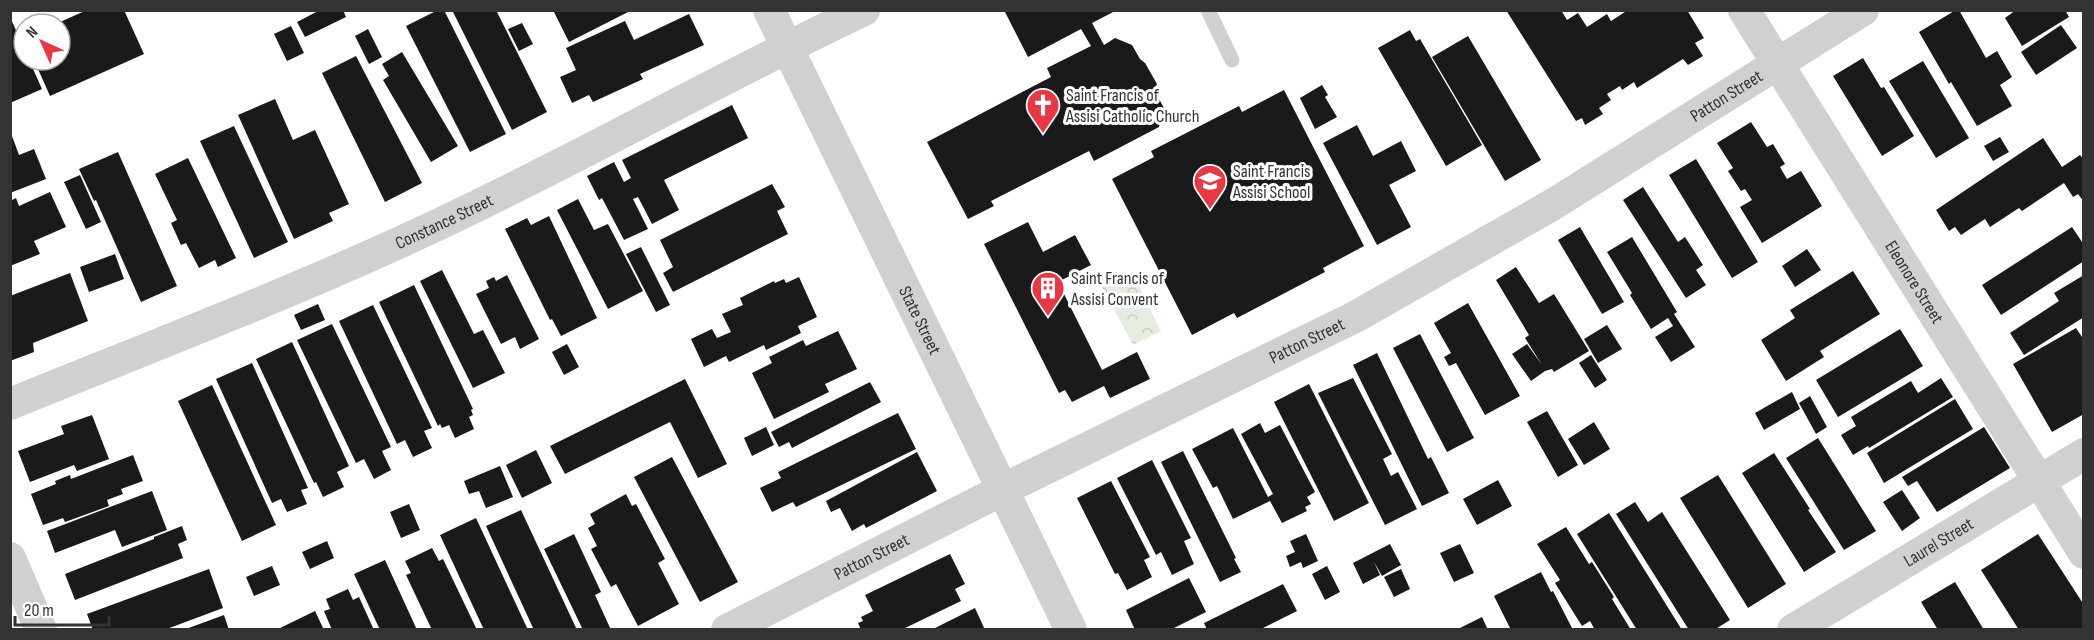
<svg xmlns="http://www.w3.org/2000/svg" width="2094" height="640" font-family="'Sofia Sans Condensed',sans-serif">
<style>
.park{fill:url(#park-crowns)}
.building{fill:#1a1a1a}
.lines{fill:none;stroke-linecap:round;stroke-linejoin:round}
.lane{stroke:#d0d0d0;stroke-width:15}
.street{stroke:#d0d0d0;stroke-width:32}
.labels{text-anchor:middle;stroke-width:6;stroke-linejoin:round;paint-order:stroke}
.poi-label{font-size:18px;fill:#333;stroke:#fff;text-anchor:start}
.street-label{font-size:18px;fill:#333;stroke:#fff}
</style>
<defs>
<pattern id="park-crowns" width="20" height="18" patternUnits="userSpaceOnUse" patternTransform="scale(1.5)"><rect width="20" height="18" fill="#e6ecdf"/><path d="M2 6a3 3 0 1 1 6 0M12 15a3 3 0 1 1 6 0" fill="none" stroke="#c6cbc0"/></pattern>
</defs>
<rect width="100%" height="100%" fill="#fff"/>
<polygon class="park" points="1132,272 1161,331 1133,345 1102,287"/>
<g class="building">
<polygon points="87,10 124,10 144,54 50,96 34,60 60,60 60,22"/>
<polygon points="320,10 343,10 346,17 305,37 297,22"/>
<polygon points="438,10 444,10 506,134 470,152 406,26"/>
<polygon points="452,10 496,10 547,112 512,130"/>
<polygon points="553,10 632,10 569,42"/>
<polygon points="1004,10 1117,10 1092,23 1104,45 1115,38 1132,45 1140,59 1145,63 1157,84 1154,90 1164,108 1159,127 1094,161 1089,151 991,201 994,206 968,219 927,142 1051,77 1047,68 1091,46 1081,29 1028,57"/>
<polygon points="1506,10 1561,10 1567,20 1578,13 1587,27 1607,14 1611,21 1628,10 1687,10 1704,38 1695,43 1703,56 1688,65 1683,59 1637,88 1634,82 1622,90 1620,86 1607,94 1611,100 1599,108 1603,114 1585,125 1582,118 1576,121"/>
<polygon points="1956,10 1959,10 1986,58 1997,51 2012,77 2000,85 2012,106 1977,126 1951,82 1949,84 1919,32"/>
<polygon points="2016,10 2065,10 2069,17 2022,46 2005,18"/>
<polygon points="689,14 704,45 640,74 643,79 593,102 589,95 572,103 560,77 576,70 566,48 625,21 634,40"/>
<polygon points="10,17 24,48 24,60 29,60 42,89 10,103"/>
<polygon points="522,23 533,44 519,51 508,29"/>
<polygon points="2061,25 2077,48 2036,75 2021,52"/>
<polygon points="291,26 304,53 287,61 274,34"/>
<polygon points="368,29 382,57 369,64 355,36"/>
<polygon points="1410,30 1416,41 1420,39 1482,145 1446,166 1378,48"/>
<polygon points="1468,36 1541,160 1505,181 1432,57"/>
<polygon points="402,52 458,146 431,162 383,80 389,76 382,64"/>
<polygon points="356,56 422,183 385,202 322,73"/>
<polygon points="1863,58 1881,88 1884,87 1914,136 1882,156 1833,76"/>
<polygon points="1923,61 1969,138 1936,158 1889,81"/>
<polygon points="1322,85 1328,95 1325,97 1337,117 1315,129 1300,98"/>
<polygon points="1284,90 1364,246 1323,268 1325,272 1237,318 1234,313 1192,335 1112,179 1154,157 1151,151 1239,106 1242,112"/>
<polygon points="275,99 293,140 315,130 349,204 329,213 333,221 294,239 238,115"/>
<polygon points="732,105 748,138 664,180 679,210 652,224 638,197 633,199 648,229 624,240 602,198 599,200 587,176 614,162 624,182 631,178 622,160"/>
<polygon points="1751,122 1767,147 1773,144 1785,164 1780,167 1787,179 1801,171 1822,206 1762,243 1740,207 1752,200 1745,189 1741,191 1728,171 1733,168 1717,143"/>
<polygon points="1357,125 1373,156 1401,141 1416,171 1389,185 1411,227 1377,245 1323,143"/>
<polygon points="234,126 288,242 254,258 200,141"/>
<polygon points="12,136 19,155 34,149 46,179 10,193 10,137"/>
<polygon points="2000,137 2009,152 1993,161 1984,146"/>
<polygon points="2043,138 2062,167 2080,155 2084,160 2084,202 2078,194 2073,197 2064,183 2022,211 2019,208 1990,227 1985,219 1961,235 1955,227 1949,231 1936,210"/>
<polygon points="118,152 177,286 141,302 96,200 94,201 79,169"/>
<polygon points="188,158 236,258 218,267 215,260 199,268 186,243 181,245 171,223 177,220 155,174"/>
<polygon points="1696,159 1758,262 1732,278 1669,175"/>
<polygon points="80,175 101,222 86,229 64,182"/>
<polygon points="772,184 785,207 777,211 788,234 673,292 663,273 673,267 660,240"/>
<polygon points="1643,187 1678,242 1685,237 1703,265 1696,270 1706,285 1686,298 1623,200"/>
<polygon points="50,192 66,227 34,241 40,254 10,266 10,201 16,198 19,206"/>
<polygon points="578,199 594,230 608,224 643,291 608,309 557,210"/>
<polygon points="549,216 597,318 561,336 552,319 550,320 505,229 527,218 531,225"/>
<polygon points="1028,222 1043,252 1075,235 1091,265 1058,282 1102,370 1137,352 1150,379 1110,398 1104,386 1072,402 1065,390 1059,393 984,244"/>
<polygon points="1580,227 1624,302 1602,314 1558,240"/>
<polygon points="2072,227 2084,245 2084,261 2001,315 1982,285"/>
<polygon points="1632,237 1677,312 1674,314 1695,347 1671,362 1655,337 1673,326 1668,318 1651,329 1630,295 1632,293 1607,252"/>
<polygon points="641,247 670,305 656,312 626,254"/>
<polygon points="1807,249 1821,270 1795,287 1782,266"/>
<polygon points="115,254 124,279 89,292 80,267"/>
<polygon points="1516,267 1539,303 1554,294 1589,351 1554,372 1552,369 1545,371 1531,381 1512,354 1527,344 1542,365 1525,338 1529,335 1496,280"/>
<polygon points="442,270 474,334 483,330 505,373 473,388 420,281"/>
<polygon points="1853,271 1880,314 1820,351 1824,357 1786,381 1761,340 1795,318 1790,310"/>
<polygon points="70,273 88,321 33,343 34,352 10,361 10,296"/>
<polygon points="507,275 539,339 520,349 515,337 501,344 476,294 489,288 486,281 494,277 496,281"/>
<polygon points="2084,275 2084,317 2024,355 2010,333 2059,301 2054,293"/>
<polygon points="799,277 817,317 798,326 801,333 766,350 764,345 729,362 726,356 704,367 691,339 712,329 717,338 731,332 722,314 743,305 740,298 774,281 775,283 784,279 786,283"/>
<polygon points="414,285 473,409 471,410 473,415 469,417 474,429 455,438 449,425 442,428 440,424 438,426 379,302"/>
<polygon points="1468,303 1520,396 1485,415 1456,363 1449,366 1444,357 1451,353 1434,323"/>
<polygon points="318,304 325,320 301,330 294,315"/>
<polygon points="373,305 432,428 424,431 432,448 413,457 405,440 397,444 339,321"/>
<polygon points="332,324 391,447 382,451 391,470 374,479 364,459 356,463 297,340"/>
<polygon points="1607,325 1622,349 1598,363 1584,339"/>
<polygon points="2076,328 2084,340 2084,414 2052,432 2013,364"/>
<polygon points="1900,329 1923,366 1838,417 1816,380"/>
<polygon points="838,331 857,369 825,384 829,392 774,419 752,373 772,363 769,357 803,340 806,346"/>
<polygon points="1420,334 1474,438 1447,452 1393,348"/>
<polygon points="292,342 349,466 337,472 344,487 323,497 316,482 314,483 256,359"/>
<polygon points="567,344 579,367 564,375 552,352"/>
<polygon points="1377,353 1428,459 1431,457 1449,493 1422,506 1353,365"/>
<polygon points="1591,355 1607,380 1595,388 1579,363"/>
<polygon points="252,363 308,488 301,490 307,504 287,512 281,499 272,503 216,379"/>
<polygon points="1353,378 1392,454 1383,459 1391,476 1398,472 1417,509 1385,525 1318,393"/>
<polygon points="1941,378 1953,397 1869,448 1868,446 1853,455 1841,435 1856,426 1851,417 1911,381 1918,393"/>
<polygon points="685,379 727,464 698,478 670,422 565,474 550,446"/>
<polygon points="870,382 881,402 792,448 789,442 779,447 771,432"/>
<polygon points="1309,384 1369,503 1334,521 1274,402"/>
<polygon points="212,385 276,525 242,541 178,401"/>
<polygon points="1792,392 1800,409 1764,430 1755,413"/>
<polygon points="1810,396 1827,427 1816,434 1799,403"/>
<polygon points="1955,399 1973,429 1884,483 1867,453"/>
<polygon points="1547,411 1578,465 1558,477 1527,422"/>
<polygon points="898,413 916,449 796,507 793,502 772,512 760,488 781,478 778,472"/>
<polygon points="92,415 109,459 77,471 74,465 30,482 18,451 64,434 61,426"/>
<polygon points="1594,422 1610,449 1584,465 1568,439"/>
<polygon points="1260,423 1265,433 1280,425 1315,492 1307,497 1311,504 1305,507 1307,511 1282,523 1270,501 1233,519 1217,486 1213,488 1192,449 1233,428 1268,497 1273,494 1241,434"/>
<polygon points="766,427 774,445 752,456 744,438"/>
<polygon points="1984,427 2010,468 1937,512 1917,481 1908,486 1902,477"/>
<polygon points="1818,438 1876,531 1844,550 1786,458"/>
<polygon points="536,450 552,483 522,498 506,465"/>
<polygon points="1183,451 1236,558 1234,559 1241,572 1220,582 1161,462"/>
<polygon points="917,452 937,491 866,528 864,524 852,531 840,508 831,512 826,501"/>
<polygon points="1774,453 1810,509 1808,510 1836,552 1804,572 1742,473"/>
<polygon points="133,455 143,481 121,489 123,494 107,500 109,506 65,522 63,518 43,525 31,494 56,484 55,481 70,475 71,479"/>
<polygon points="672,457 738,582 700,602 634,477"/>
<polygon points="1152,460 1191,538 1184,541 1194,564 1172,575 1161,552 1156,555 1117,478"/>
<polygon points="500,466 513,497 486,508 479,491 469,494 464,481"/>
<polygon points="1718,475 1786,584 1748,608 1680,498"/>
<polygon points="1498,480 1512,506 1477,525 1463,499"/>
<polygon points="1111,481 1150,557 1144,560 1152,577 1127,590 1118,573 1115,574 1077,498"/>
<polygon points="1902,490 1920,518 1902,531 1883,502"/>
<polygon points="152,491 167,530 122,547 115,530 55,553 47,531"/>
<polygon points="626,494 632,506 636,504 665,559 658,563 679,604 638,626 616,584 611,587 591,549 597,546 588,528 595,524 590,514"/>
<polygon points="1635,502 1648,522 1662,512 1730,620 1714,630 1689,630 1616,514"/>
<polygon points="409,504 420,530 401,538 390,512"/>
<polygon points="521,510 577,630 534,630 486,526"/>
<polygon points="1609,513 1682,630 1637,630 1577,534"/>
<polygon points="476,518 528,630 484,630 440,535"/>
<polygon points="182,526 187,540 178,544 183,558 75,600 65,574 154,539 154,537"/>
<polygon points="1566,527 1589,564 1592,562 1614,597 1612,599 1631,630 1595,630 1590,621 1582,626 1555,583 1560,580 1537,544"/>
<polygon points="574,534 601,592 595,595 611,630 583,630 544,549"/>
<polygon points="1306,534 1318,561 1303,568 1301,562 1290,567 1286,556 1295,552 1290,541"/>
<polygon points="2038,534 2084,605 2084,630 2019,630 1981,570"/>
<polygon points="327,541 334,558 310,569 302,552"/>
<polygon points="1390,544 1401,565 1382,576 1374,562 1380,575 1363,584 1353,563"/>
<polygon points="1460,544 1474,573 1454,582 1440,553"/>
<polygon points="432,548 439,561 443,559 477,630 432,630 406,575 411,573 405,561"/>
<polygon points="950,554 965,584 955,589 961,601 901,630 861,630 858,623 863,621 861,617 873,611 865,595"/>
<polygon points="385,560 417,630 380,630 354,574"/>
<polygon points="272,566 280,585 254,596 246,577"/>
<polygon points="1327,566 1340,592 1325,600 1312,574"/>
<polygon points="209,569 223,608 164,630 93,630 87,614"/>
<polygon points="1401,569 1410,589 1394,597 1384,577"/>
<polygon points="1541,572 1551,592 1553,591 1573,630 1511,630 1494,596"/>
<polygon points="1189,578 1206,612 1170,630 1135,630 1126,610"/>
<polygon points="1955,582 1984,630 1938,630 1921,602"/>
<polygon points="1283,584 1297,611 1259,630 1207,630 1204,623"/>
<polygon points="348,589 353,600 359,597 374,630 332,630 324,611 330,609 326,599"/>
<polygon points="975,608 985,630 931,630"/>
<polygon points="315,611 324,630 276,630"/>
<polygon points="224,615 229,630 186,630 186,629"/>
<polygon points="1482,617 1488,630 1456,630"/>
</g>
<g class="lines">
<polyline class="lane" points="1208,10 1232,60"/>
<g class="street">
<path id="s1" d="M769,10L1071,630"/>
<path id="s2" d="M1744,10L2084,553"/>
<path id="s3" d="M10,404C175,337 342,274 501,194C623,134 741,68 864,10"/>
<polyline points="10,558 41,630"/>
<path id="s4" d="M727,630L1002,490L1355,317L1552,205L1863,10"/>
<path id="s5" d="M1793,630L2084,454"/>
</g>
</g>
<defs>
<symbol id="church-pin" viewBox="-11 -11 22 30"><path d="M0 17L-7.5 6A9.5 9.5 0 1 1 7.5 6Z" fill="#e63946" stroke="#fff"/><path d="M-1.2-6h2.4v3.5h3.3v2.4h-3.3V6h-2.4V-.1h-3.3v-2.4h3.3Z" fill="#fff"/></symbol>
<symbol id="school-pin" viewBox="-11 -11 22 30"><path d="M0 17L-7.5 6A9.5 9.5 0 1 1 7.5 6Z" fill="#e63946" stroke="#fff"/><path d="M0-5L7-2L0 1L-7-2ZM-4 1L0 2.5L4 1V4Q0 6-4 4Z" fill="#fff"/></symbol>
<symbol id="building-pin" viewBox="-11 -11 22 30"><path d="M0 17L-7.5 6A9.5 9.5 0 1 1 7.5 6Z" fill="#e63946" stroke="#fff"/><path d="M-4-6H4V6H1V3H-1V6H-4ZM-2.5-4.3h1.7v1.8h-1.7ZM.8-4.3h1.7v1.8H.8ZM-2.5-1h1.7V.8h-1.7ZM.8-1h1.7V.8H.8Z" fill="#fff"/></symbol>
</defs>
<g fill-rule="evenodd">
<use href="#church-pin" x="1024" y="86" width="38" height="52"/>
<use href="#school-pin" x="1191" y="162" width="38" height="52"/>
<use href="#building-pin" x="1029" y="269" width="38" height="52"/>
</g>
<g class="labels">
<g class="poi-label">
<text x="1066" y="101">Saint Francis of<tspan x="1066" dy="21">Assisi Catholic Church</tspan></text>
<text x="1233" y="177">Saint Francis<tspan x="1233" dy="21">Assisi School</tspan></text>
<text x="1071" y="284">Saint Francis of<tspan x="1071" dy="21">Assisi Convent</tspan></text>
</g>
<g class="street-label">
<text dy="6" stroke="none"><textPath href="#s4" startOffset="1134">Patton Street</textPath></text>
<text dy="6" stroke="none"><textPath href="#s3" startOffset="471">Constance Street</textPath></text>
<text dy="6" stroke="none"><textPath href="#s2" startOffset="321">Eleonore Street</textPath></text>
<text dy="6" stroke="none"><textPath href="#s1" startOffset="345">State Street</textPath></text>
<text dy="6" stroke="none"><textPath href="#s4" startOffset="648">Patton Street</textPath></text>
<text dy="6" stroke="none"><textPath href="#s5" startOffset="170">Laurel Street</textPath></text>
<text dy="6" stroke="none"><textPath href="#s4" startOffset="162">Patton Street</textPath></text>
</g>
</g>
<rect width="2094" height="640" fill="none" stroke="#333333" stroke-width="24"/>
<g transform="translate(42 42) rotate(315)"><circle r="28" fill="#ffffff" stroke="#adadad" stroke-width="1.5"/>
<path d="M0-4.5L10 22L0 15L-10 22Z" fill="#e63946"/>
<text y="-9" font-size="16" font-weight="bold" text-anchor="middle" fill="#333333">N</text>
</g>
<path d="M15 616v9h94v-9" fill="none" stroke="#333333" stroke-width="3"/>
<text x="24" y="616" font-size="18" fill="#333333" stroke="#ffffff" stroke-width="4.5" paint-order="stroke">20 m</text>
</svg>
